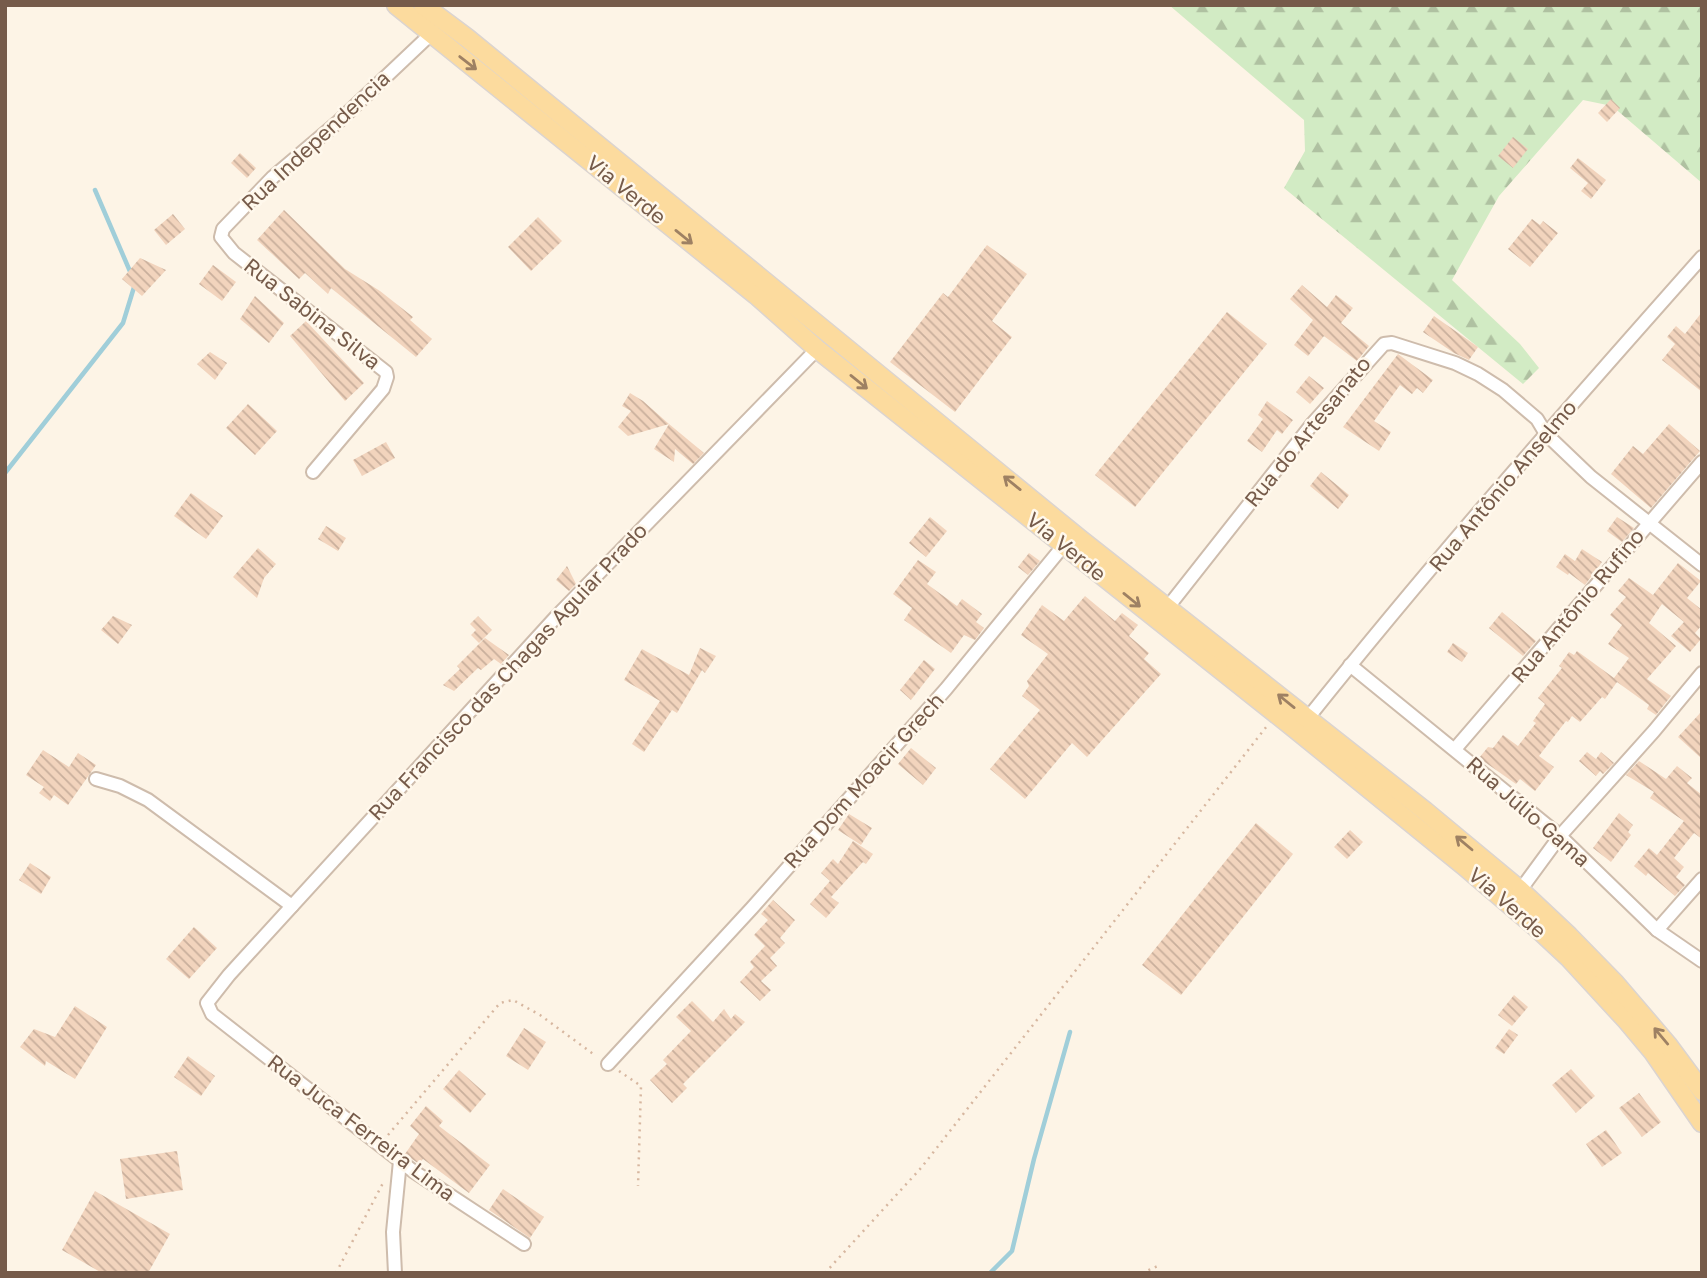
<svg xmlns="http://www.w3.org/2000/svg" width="1707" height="1278" font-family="'Golos Text',sans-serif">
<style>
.forest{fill:url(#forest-firs)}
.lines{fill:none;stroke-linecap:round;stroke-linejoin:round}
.stream{stroke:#a0ced9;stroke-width:4.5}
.building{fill:url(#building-back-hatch)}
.street-casing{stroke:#cebcac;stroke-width:16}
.primary-casing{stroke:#dbd4d0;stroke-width:21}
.path{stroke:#d7b7a0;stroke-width:2.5;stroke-dasharray:2 5;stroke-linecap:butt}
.street{stroke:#fff;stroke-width:12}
.primary{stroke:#fcdb9e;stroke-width:18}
.oneway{stroke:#9e8163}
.labels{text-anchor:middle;stroke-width:5;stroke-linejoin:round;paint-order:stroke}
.street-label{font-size:21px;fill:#765b4a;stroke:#fff8ec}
</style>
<defs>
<pattern id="forest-firs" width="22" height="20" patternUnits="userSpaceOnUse" patternTransform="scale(1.75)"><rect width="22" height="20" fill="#d2ebc4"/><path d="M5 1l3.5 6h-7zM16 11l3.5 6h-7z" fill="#afc1a1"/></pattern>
<pattern id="building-back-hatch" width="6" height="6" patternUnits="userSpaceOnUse" patternTransform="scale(1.75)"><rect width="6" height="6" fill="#f2d4bd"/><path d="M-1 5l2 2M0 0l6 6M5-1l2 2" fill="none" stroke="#c9af9c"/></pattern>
</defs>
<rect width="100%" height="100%" fill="#fdf4e6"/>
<polygon class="forest" points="1169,5 1702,5 1702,183 1612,106 1583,100 1499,196 1452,280 1520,344 1539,368 1523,384 1284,188 1305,151 1304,120"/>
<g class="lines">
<g class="stream">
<polyline points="95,190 132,276"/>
<polyline points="5,473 123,323 135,284"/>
<polyline points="990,1273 1012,1251 1034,1159 1070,1032"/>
</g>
</g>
<g class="building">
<polygon points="1611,99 1620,108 1607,122 1598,113"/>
<polygon points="1513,137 1528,149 1513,168 1498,156"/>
<polygon points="240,153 256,168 247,178 231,163"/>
<polygon points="1578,158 1606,180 1591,199 1581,191 1588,183 1570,168"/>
<polygon points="284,210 345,269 380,291 413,317 410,320 432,339 416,357 331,288 328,294 305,273 299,279 257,240"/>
<polygon points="173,214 185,229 166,245 154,230"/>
<polygon points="538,217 562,241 531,271 508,247"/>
<polygon points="1532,219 1540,225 1543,221 1558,233 1530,267 1508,249"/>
<polygon points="987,245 1027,274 992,321 1012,337 955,412 890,362 943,293 948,297"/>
<polygon points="140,258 166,270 142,296 122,279"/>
<polygon points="213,265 236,282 222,301 199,284"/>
<polygon points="1302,285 1327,307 1336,295 1353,308 1341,323 1369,346 1357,361 1324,336 1308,356 1294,345 1313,320 1290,299"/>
<polygon points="255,296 284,323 269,343 240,319"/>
<polygon points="1227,312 1267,344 1135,507 1095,475"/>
<polygon points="1702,312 1702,392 1662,360 1675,344 1667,337 1676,326 1685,334"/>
<polygon points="1434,316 1478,347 1469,360 1454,353 1423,332"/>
<polygon points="306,321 364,383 345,401 290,336"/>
<polygon points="210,352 227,363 215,380 197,364"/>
<polygon points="1398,354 1433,380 1423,393 1417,388 1412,394 1400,385 1374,421 1391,432 1379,451 1343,427"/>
<polygon points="1309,376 1324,388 1310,404 1296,392"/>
<polygon points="630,393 643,401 669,424 628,436 618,427 631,411 622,406"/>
<polygon points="1267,401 1293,420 1282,434 1277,430 1262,452 1247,441 1263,419 1258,415"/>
<polygon points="248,404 277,431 255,455 226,428"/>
<polygon points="669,424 704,453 693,464 675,449 674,462 654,449"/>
<polygon points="1669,424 1700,451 1651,508 1611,474 1633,446 1643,454"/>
<polygon points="386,442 395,458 362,476 353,460"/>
<polygon points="1321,472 1349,495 1338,509 1310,486"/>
<polygon points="191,493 223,516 206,539 174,516"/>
<polygon points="930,517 947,531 926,557 909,543"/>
<polygon points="1617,517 1634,528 1622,542 1607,531"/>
<polygon points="326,526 346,538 338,551 318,539"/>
<polygon points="258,548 276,564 264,578 257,598 233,577"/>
<polygon points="1582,549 1602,562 1585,585 1569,573 1568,575 1556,567 1565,554 1575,561"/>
<polygon points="1029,553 1040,561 1028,575 1018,567"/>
<polygon points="918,560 936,572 927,584 957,606 962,599 982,614 976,622 984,628 975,640 964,635 951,653 904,620 912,608 893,594"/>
<polygon points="1678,563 1701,581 1687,598 1702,610 1702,625 1695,633 1701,639 1690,652 1671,636 1684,622 1662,604 1649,623 1676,646 1647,679 1671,696 1656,715 1647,709 1649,705 1617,682 1605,699 1602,697 1580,722 1572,716 1568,722 1566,721 1542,752 1539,756 1554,767 1535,791 1520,779 1516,784 1479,758 1488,747 1493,748 1503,735 1518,746 1536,723 1533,721 1545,704 1538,698 1562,668 1559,666 1569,652 1574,655 1577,651 1614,678 1629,658 1608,644 1622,625 1610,615 1626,597 1618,591 1629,578 1653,595"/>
<polygon points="567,566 576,584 569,591 556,580"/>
<polygon points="1085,596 1115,621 1122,613 1138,625 1129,636 1149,653 1144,659 1161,674 1087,757 1072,743 1025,799 990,769 1040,710 1022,696 1029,686 1027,681 1048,654 1021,635 1042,605 1064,621"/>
<polygon points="1502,612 1536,641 1523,656 1489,628"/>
<polygon points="113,616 132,625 118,644 101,630"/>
<polygon points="478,616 492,630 479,643 471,635 476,630 470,624"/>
<polygon points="485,638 509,655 501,664 494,659 481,670 478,668 454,691 443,685 460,669 457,666"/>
<polygon points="1453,643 1468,653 1462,662 1447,652"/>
<polygon points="700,648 716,656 705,673 702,670 677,713 672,710 644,752 632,744 660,701 624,680 642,649 689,675"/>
<polygon points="924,660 935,669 911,700 900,690"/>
<polygon points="1702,711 1702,759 1678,737"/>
<polygon points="911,748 936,768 923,785 898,764"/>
<polygon points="43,750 69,767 78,753 96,765 68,805 54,795 50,801 39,793 44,787 26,775"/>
<polygon points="1587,752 1596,759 1601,752 1614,763 1603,774 1600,771 1596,776 1579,761"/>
<polygon points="1639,761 1666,779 1677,766 1692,778 1687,783 1702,795 1702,839 1694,833 1674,858 1684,867 1676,877 1685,885 1675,896 1648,873 1646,876 1634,866 1649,848 1657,855 1684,821 1650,798 1654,792 1626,775"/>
<polygon points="1619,813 1633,825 1628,832 1631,835 1611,862 1593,848"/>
<polygon points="849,814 872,828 861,845 838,830"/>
<polygon points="1256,823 1293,854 1181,995 1142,965"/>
<polygon points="1350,830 1363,842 1347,859 1334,847"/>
<polygon points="853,841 873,854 866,864 863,862 831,897 839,903 826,918 810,904 830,881 821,873 833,859 838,864"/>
<polygon points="30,863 51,877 41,894 19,880"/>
<polygon points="773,900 795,920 780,938 785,943 770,958 777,966 761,981 771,990 760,1001 740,982 754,967 750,962 765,946 754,935 768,920 761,914"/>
<polygon points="194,927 217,948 189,979 166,959"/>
<polygon points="1514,995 1528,1007 1512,1026 1498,1015"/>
<polygon points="692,1001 713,1022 724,1009 731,1019 735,1014 745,1022 683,1084 687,1088 672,1103 650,1080 667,1064 663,1060 691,1031 676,1017"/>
<polygon points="75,1006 107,1027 75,1079 46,1061 45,1066 20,1047 34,1029 55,1037"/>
<polygon points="524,1028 546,1042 528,1070 506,1056"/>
<polygon points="1509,1029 1518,1035 1504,1054 1495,1048"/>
<polygon points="188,1056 215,1076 201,1096 174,1077"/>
<polygon points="1571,1069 1595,1096 1576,1113 1552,1085"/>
<polygon points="459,1070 486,1094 470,1113 443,1089"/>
<polygon points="1639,1093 1661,1122 1642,1137 1619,1108"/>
<polygon points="426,1106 443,1121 439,1126 490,1165 469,1193 423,1159 419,1164 405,1154 419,1134 410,1126"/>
<polygon points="1606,1130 1622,1153 1602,1167 1586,1144"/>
<polygon points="177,1151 183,1190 126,1199 120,1159"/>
<polygon points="503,1189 544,1217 530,1238 489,1210"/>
<polygon points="95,1191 170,1234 148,1273 102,1273 62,1250"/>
</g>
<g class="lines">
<defs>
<g id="street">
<polyline points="313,472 383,389 387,377 386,372 234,253 221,237 223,229 273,177 338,122 431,34"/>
<polyline points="1168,607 1313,423 1384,344 1392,343 1455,363 1478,374 1503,390 1537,419 1546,434 1591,477 1702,565"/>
<polyline points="1350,665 1560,836 1657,930 1702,961"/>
<path d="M1308,718C1434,560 1568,408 1702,257"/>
<polyline points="1455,749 1702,462"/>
<polyline points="96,779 120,786 148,800 292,906"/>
<polyline points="1516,896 1560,836 1654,731 1702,673"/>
<polyline points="1657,930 1702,879"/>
<polyline points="608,1064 752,908 946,689 1064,545"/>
<polyline points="524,1244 413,1171 212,1014 207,1003 229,975 556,617 817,349"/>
<polyline points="395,1273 393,1232 400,1161"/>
</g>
<g id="primary">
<polyline points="396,5 756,295 817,349 1294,728 1463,865 1538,929 1568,957 1627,1021 1653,1052 1702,1123"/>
<polyline points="423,5 467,38 1081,540 1425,811 1520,890 1569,936 1615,983 1668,1045 1702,1091"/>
</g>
</defs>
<use href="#street" class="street-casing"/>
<use href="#primary" class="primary-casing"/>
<g class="path">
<polyline points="619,1071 641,1086 638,1186"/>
<polyline points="388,1135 500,1003 513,1000 540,1015 596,1056"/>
<polyline points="336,1273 384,1181"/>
<polyline points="825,1273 921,1168 1267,726"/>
<polyline points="1142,1273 1160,1265"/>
</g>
<use href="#street" class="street"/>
<use href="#primary" class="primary"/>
</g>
<defs><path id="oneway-shaft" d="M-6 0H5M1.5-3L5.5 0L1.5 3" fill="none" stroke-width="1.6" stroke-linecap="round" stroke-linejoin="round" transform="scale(1.75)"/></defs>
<g class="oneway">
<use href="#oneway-shaft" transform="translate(468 63) rotate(38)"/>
<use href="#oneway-shaft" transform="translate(684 237) rotate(39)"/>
<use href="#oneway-shaft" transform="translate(859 382) rotate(39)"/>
<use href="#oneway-shaft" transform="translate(1012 483) rotate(-141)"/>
<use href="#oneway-shaft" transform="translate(1132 600) rotate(39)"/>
<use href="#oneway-shaft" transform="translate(1286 701) rotate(-141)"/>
<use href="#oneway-shaft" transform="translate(1464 843) rotate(-140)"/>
<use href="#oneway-shaft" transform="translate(1661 1036) rotate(-130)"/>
</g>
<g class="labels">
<g class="street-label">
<text transform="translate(316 141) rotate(-43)" y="7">Rua Independencia</text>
<text transform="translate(626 190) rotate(39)" y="7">Via Verde</text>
<text transform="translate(312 314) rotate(38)" y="7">Rua Sabina Silva</text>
<text transform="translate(1308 432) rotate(-51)" y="7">Rua do Artesanato</text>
<text transform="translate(1503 486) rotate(-50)" y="7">Rua Antônio Anselmo</text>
<text transform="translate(1066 547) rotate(39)" y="7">Via Verde</text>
<text transform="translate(1578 606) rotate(-50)" y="7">Rua Antônio Rufino</text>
<text transform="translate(508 672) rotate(-47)" y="7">Rua Francisco das Chagas Aguiar Prado</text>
<text transform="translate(864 781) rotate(-48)" y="7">Rua Dom Moacir Grech</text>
<text transform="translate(1528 812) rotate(41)" y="7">Rua Júlio Gama</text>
<text transform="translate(1507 903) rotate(41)" y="7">Via Verde</text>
<text transform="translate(361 1128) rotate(37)" y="7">Rua Juca Ferreira Lima</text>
</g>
</g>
<rect width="1707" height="1278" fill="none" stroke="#765b4a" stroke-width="14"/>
</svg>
